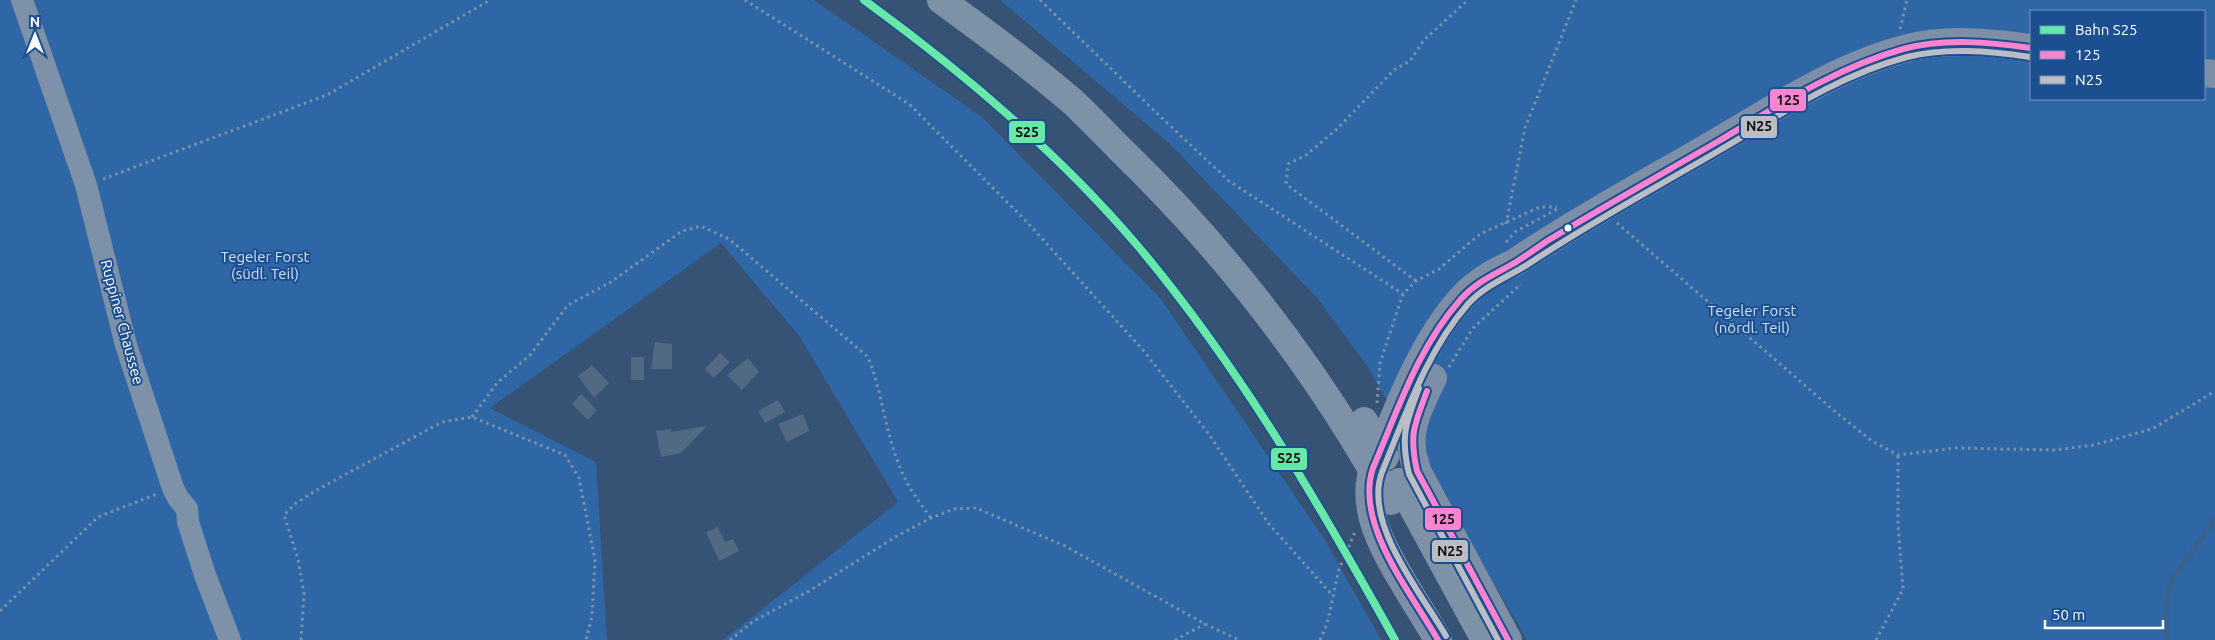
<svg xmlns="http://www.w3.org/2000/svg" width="2215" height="640" font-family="Ubuntu,sans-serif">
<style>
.green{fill:#2f66a5;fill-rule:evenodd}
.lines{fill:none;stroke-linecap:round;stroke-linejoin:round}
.stream{stroke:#3b618d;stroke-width:5}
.building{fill:#526984}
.path{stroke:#7d92a8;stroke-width:3;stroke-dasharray:2.5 4;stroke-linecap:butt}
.minor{stroke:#7d92a8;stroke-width:22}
.major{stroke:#7d8ea7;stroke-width:28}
.highway{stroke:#7e92a7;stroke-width:28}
.highway-bridge{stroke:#7e92a7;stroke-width:28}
.bus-1-casing{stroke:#1b4f8f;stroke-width:10}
.bus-2-casing{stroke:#1b4f8f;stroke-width:10}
.bus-1{stroke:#fb84d1;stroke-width:6}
.bus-2{stroke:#babdc4;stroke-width:6}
.rail-1-casing{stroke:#1b4f8f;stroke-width:11}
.rail-1{stroke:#67e8a9;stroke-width:8}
.bus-dot{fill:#fff;stroke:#1b4f8f;stroke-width:2}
.labels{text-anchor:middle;stroke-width:4;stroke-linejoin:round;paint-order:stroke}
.park-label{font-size:15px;fill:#cfe3fa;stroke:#1b4f8f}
.street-label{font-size:15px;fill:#fff;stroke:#1b4f8f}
.line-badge{stroke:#1b4f8f;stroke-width:2}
.pale-badge-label{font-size:14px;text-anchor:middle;font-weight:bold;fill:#111}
</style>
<rect width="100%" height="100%" fill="#365274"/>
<g class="green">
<polygon points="0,0 814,0 982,117 1161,299 1325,540 1381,640 723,640 898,502 800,337 721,243 490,408 596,462 607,640 0,640"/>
<path d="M1000,0H2215V640H1527L1367,366L1318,299L1169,143ZM2031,11H2204V99H2031Z"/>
</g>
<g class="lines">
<polyline class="stream" points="2166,640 2166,611 2170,582 2215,520"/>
</g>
<g class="building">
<polygon points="655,342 672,344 672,369 651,369"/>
<polygon points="720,353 730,362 714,378 705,369"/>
<rect x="631" y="357" width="13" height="23"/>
<polygon points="748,358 759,372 742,390 727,375"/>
<polygon points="592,365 609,383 594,398 578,376"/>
<polygon points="581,394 597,410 588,420 572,404"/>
<polygon points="778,400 785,412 765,423 758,411"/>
<polygon points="803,414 809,431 787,442 778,424"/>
<polygon points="707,426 681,453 661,457 656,431 671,429 671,432"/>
<polygon points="718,527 725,542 733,539 739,551 719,561 706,532"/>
</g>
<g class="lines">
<g class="path">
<polyline points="745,0 909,104 1027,222 1143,350 1208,433 1269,524 1333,596"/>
<polyline points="1040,0 1164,120 1229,181 1403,294"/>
<polyline points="1900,29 1907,0"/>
<polyline points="103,179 327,95 490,0"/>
<polyline points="1617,223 1838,414 1872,441 1898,455 1956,448 2055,450 2094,445 2152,429 2215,391"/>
<polyline points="1506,224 1525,128 1576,0"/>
<polyline points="1506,242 1515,232 1559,208"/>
<polyline points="1416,281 1286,184 1288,164 1306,155 1337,129 1394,70 1410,61 1424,40 1468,0"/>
<polyline points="1449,367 1473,328 1521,284"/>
<polyline points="1377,403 1380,363 1403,294 1416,281 1439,269 1480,234 1540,207 1557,207"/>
<path d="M472,417L497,383L530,355L568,305L611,282L682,231L701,226L729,239L868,357C882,392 885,430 899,465C906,484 918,501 931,518"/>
<polyline points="0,611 98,517 157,494"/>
<polyline points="301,640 304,594 298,559 284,515 295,504 315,491 442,422 472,417 565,455 579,478 595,560 592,616 586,640"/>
<polyline points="730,640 754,621 809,591 897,536 931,518 954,509 976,508 1065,546 1205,624 1239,640"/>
<polyline points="1175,640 1205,624"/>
<polyline points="1320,640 1327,624 1339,569 1355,532"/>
<polyline points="1876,640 1903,589 1898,525 1898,455"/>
</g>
<polyline class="minor" points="22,0 86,185 126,345 173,488 178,498 187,509 188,522 205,575 230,640"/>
<g class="major">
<polyline points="2204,73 2215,74"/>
<path d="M1433,378C1423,399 1409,424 1412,448C1412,456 1416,464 1417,471L1508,640"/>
<path d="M1438,640C1419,605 1376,547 1371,509C1369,500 1369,491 1370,482C1371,470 1379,458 1383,446C1401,398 1426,338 1461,299C1476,282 1493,272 1514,263C1578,220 1648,182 1715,143C1775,108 1836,67 1904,49C1944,38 1990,42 2031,48"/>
</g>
<g class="highway">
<path d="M941,0C986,33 1031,66 1073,102C1089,117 1105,134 1121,150C1211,237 1289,334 1355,441"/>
<polyline points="1399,482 1485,640"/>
</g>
<g class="highway-bridge">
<polyline points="1364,421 1385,457"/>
<polyline points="1355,441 1391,501"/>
</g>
<defs>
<g id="bus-1">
<path d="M1427,391C1414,426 1409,434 1417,471L1508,640"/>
<path d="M1438,640C1412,594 1354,524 1373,468C1398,410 1418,347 1461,299C1477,281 1496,274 1516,262C1527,255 1537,248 1547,241C1603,207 1660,175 1717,142C1776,107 1835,68 1903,49C1944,38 1989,42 2031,48"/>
</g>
<g id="bus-2">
<path d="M1419,388C1406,423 1400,436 1409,474L1498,640"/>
<path d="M1446,636C1421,593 1363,523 1382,472C1406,414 1426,352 1468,304C1486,284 1511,276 1533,261C1593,221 1657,187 1720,150C1780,115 1839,75 1907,57C1947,47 1989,51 2030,57"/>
</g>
</defs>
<use href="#bus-1" class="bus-1-casing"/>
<use href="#bus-2" class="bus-2-casing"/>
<use href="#bus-1" class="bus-1"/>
<use href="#bus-2" class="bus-2"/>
<defs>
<path id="rail-1" d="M864,0C963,72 1057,151 1137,245C1239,366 1318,502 1395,640"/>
</defs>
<use href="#rail-1" class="rail-1-casing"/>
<use href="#rail-1" class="rail-1"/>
</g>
<circle class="bus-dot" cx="1568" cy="228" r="4.5"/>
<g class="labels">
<g class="park-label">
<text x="265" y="262">Tegeler Forst<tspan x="265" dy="17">(südl. Teil)</tspan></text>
<text x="1752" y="316">Tegeler Forst<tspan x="1752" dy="17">(nördl. Teil)</tspan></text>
</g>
<g class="street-label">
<text transform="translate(122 322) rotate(75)" y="5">Ruppiner Chaussee</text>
</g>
</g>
<g class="line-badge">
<rect x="1769" y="88" width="38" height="24" rx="5" fill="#fb84d1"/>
<rect x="1740" y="115" width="38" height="24" rx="5" fill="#babdc4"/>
<rect x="1008" y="120" width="38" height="24" rx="5" fill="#67e8a9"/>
<rect x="1270" y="447" width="38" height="24" rx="5" fill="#67e8a9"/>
<rect x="1424" y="507" width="38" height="24" rx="5" fill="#fb84d1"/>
<rect x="1431" y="539" width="38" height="24" rx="5" fill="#babdc4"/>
</g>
<g class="pale-badge-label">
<text x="1788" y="105">125</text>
<text x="1759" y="131">N25</text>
<text x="1027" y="137">S25</text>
<text x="1289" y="463">S25</text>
<text x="1443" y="524">125</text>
<text x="1450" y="556">N25</text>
</g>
<rect x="2030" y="10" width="175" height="90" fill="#1b4f8f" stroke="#7695bc"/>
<rect x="2040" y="26" width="25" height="8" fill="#67e8a9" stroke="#7695bc"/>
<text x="2075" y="35" font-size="15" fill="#ffffff">Bahn S25</text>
<rect x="2040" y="51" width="25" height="8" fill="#fb84d1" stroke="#7695bc"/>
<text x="2075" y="60" font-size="15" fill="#ffffff">125</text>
<rect x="2040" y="76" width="25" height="8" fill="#babdc4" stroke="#7695bc"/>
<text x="2075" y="85" font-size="15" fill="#ffffff">N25</text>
<g transform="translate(35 35)" stroke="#1b4f8f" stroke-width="4" paint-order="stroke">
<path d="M0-4L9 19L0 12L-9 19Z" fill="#ffffff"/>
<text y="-8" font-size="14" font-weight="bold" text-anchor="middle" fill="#ffffff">N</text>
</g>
<path d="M2045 620v8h118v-8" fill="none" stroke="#ffffff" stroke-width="2.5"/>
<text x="2052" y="620" font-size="15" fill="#ffffff" stroke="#1b4f8f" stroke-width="4" paint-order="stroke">50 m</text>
</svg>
